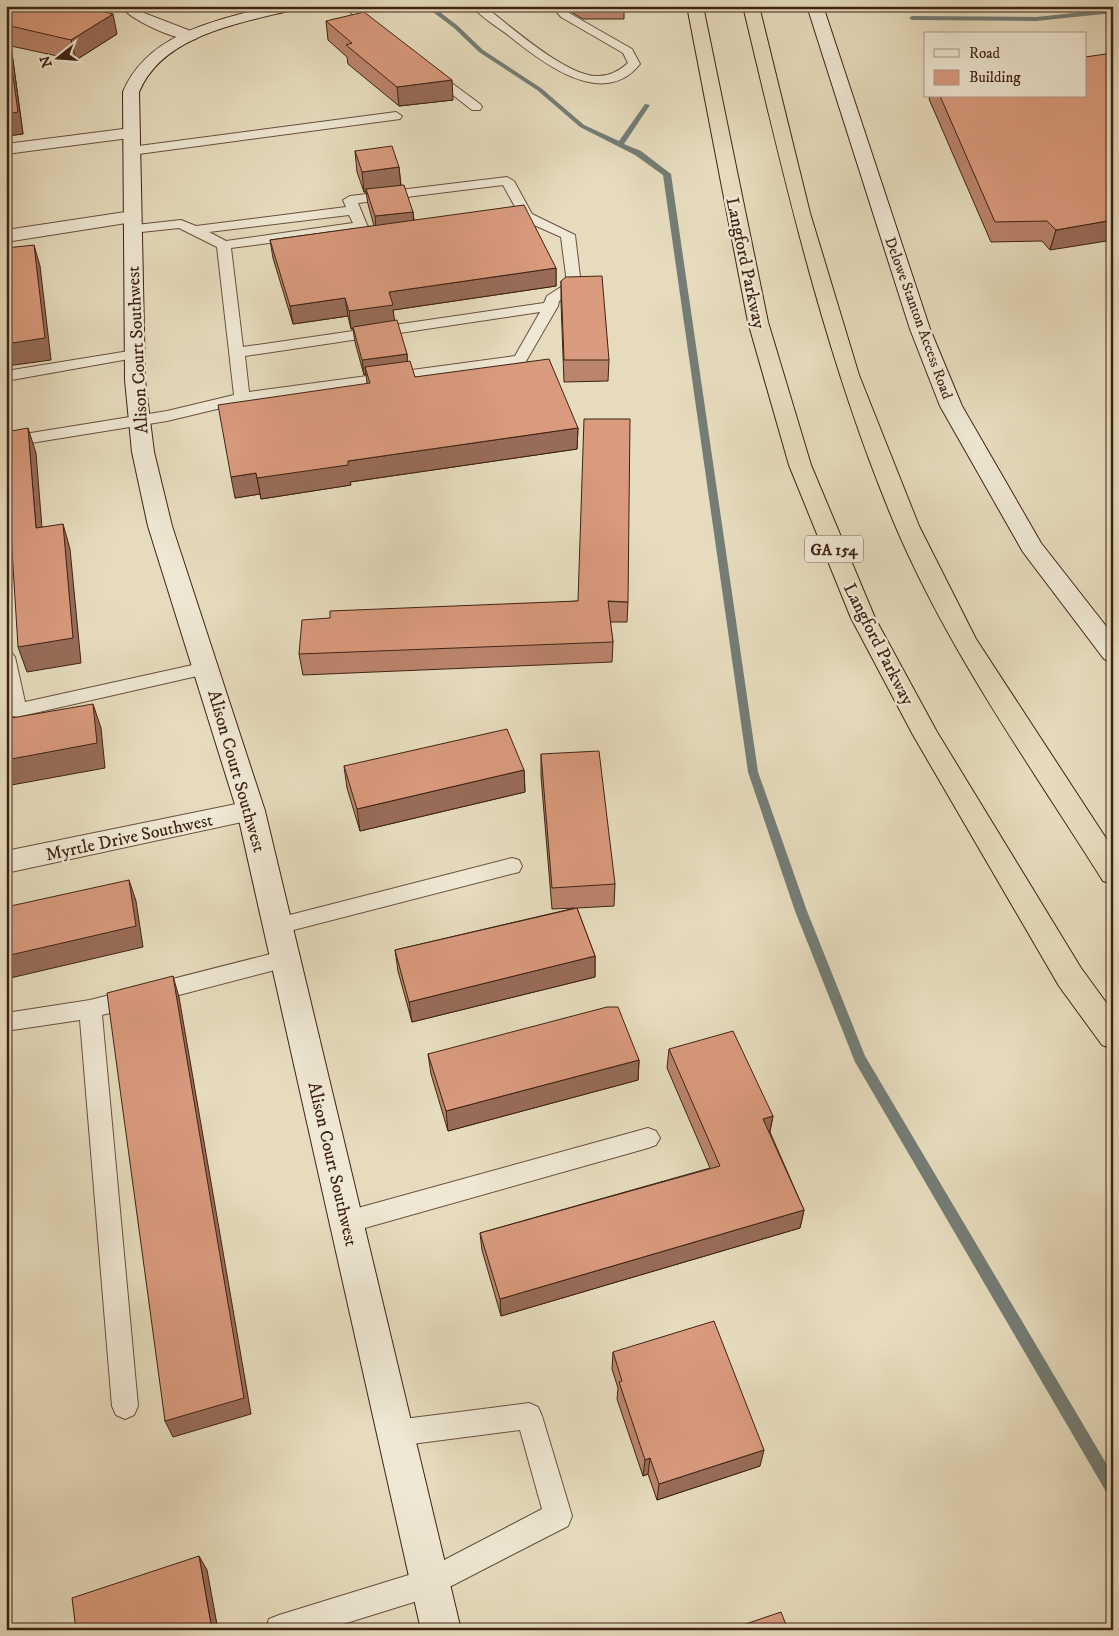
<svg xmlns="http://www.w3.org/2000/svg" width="1119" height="1636" font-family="'IM FELL DW Pica',serif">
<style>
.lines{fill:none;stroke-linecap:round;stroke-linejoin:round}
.stream{fill:#747d76;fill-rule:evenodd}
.lane-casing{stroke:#69503f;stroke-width:2}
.street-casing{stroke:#69503f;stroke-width:2}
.secondary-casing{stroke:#3f2215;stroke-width:2}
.highway-casing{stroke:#3f2215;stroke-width:2}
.lane{fill:#efe8d4;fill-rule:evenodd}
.street{fill:#efe8d4;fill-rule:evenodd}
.secondary{fill:#efe8d4;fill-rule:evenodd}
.highway{fill:#e6dcbd;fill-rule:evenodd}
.wall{fill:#bb846c;stroke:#3f2215}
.shaded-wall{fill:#986c58;stroke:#3f2215}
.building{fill:#d99a7d;stroke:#3f2215}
.labels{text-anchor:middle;stroke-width:5;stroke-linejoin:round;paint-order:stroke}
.far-street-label{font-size:15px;fill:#3f2215;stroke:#efe8d4}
.shield{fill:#efe8d4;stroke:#745d4e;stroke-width:1}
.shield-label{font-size:16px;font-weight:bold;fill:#3f2215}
.street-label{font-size:18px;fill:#3f2215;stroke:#efe8d4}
</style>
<rect width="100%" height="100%" fill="#e6dcbd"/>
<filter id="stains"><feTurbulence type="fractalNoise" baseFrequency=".004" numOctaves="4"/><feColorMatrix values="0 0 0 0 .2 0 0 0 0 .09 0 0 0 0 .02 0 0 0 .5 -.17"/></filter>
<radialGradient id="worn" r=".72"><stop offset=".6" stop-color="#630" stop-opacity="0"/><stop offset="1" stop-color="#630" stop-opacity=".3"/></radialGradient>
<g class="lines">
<g class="stream">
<polygon points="425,6 432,6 458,26 483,50 541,88 584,125 619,141 645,104 650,105 624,144 641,151 671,174 758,772 807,911 865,1056 1113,1475 1113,1498 1108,1495 855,1062 795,911 748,772 663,175 635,155 580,127 537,90 479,52 454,28"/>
<polygon points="1113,9 1113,13 1036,21 912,20 909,18 912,16 1036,17"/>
</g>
<defs>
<g id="lane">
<polygon points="343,6 355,6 384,30 382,32 374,32"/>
<path d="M472,6H484C510,26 565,75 596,76C608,77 619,71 628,63L623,53L561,17L552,6H563L569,13L632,49L640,64C603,111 540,61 508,35C496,26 481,17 472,6Z"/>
<polygon points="430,67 480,104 482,107 480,110 472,110 426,74 424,71"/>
<polygon points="396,112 402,116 400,119 131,155 125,151 131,147"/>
<path d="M507,177L514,181L532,214L575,235L581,285L559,301L558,306L525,363L242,403L167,421L6,447V437L167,411L234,395L217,247L179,228L132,233L125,229L127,226L181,220L196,226L346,207L343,200L350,196ZM503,185L519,214L500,217L498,220L500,223L525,221L561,237L567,283L547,296L544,303L243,347L231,248L358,231L366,241L385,240L392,236L390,233H374L367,225L358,203ZM349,215L353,223L226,241L209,232ZM540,312L515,356L249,392L245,356Z"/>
<polygon points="135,350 140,351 142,354 140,357 6,381 6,371"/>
<polygon points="6,651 12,653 15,657 25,702 206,662 212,664 215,668 212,672 206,674 17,717 10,715 6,703"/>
<polygon points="512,858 519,860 522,866 519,872 278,934 271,932 267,926 271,920 278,918"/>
<polygon points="286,950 294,953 297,959 294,965 102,1015 138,1406 134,1415 125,1419 116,1415 112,1406 80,1020 6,1031 6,1013 90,1000"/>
<polygon points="648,1128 656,1131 660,1138 656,1145 648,1148 347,1233 338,1230 335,1222 338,1214 347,1211"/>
<polygon points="529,1403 538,1407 542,1416 572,1516 568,1526 430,1597 324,1630 265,1630 269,1619 279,1615 425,1570 542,1509 520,1430 396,1446 387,1442 383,1433 387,1424 396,1420"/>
</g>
<g id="street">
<path d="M121,6H137L144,13L196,33L198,36L196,39C180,43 130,20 121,6Z"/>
<polygon points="131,128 137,129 140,133 137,137 6,154 6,144"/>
<polygon points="132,211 139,213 141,217 139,221 6,242 6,230"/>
<polygon points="251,801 261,804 265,811 261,818 6,873 6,851"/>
</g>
<g id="secondary">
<path d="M272,6H298L296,9C242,23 163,34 139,92L145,380L154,452L172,526L265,811L461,1630H421L237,811L148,526L132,452L125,380L123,92C148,33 215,21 272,6Z"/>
<polygon points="807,6 823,6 930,329 962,406 1041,543 1113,635 1113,662 1104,659 1023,552 940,406 910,329"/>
</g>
<g id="highway">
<polygon points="687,6 703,6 768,322 811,465 875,618 937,732 1081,968 1113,1012 1113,1049 1102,1045 1059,986 913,735 851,618 789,465 748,322"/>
<path d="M743,6H759L810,213L859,375L919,526L976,639L1113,849V884L1103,881C1030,765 949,652 895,525C825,358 785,182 743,6Z"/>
</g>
</defs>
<use href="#lane" class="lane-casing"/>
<use href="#street" class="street-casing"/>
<use href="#secondary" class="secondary-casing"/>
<use href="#highway" class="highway-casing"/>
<use href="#lane" class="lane"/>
<use href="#street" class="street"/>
<use href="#secondary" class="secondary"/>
<use href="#highway" class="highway"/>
</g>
<g class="wall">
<polygon points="6,6 117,34 76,60 11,46 23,134 6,136"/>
<polygon points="571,6 624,6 624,19 583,19 571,12"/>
<polygon points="326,21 453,100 399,106 348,64 347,57 328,40"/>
<polygon points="1113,53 1050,250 1042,241 991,242 929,99 930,96 1085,96"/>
<polygon points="355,151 399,167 401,185 413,212 414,220 556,268 556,286 393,310 394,321 407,354 407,361 415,377 578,428 577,449 350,482 351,485 261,499 260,494 235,498 367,383 366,374 364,375 355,342 353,329 351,329 348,316 293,324 273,258 270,240 374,226 368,204 366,192 364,192 357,172"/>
<polygon points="561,281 609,360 608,381 564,382 561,302"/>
<polygon points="578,601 628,602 627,622 610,622 613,642 612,662 303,675 299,654 330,618"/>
<polygon points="541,754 615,884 614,906 577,908 595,956 595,977 412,1022 398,971 395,950 575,908 552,909 541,776"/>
<polygon points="344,766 524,770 525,792 360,831 347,788"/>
<polygon points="669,1049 773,1116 770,1132 804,1210 800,1228 501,1316 482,1250 480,1233 710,1168 667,1068"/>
<polygon points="428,1054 639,1060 638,1080 448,1131 431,1074"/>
<polygon points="613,1352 760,1466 657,1500 648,1474 643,1476 617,1399 618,1388 612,1369"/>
</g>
<g class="shaded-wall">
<polygon points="113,14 117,34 76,60 71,40"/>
<polygon points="6,26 11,46 23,134 6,136"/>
<polygon points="452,80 453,100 399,106 397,87"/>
<polygon points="399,167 401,188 366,189 366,192 364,192 362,172"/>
<polygon points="413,212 414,226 376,231 375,216"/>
<polygon points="1113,220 1113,240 1050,250 1056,230"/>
<polygon points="34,245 40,266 51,360 7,366 6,363 6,344"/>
<polygon points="556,268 556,286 393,310 395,323 351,329 349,311 389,292"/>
<polygon points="345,298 348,316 293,324 290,306"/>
<polygon points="407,354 408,369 365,367 366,374 364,375 362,360"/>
<polygon points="28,428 36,453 44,553 36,528"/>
<polygon points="578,428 577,449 350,482 351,485 261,499 257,478 348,461"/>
<polygon points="256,473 260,494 235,498 231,477"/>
<polygon points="63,524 70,549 81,663 27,672 18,647"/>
<polygon points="11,533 19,558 6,560 6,534"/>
<polygon points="93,704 101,728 105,768 6,786 6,760"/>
<polygon points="524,770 525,792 360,831 357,809"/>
<polygon points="129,880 136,901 143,947 6,979 6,956"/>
<polygon points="595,956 595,977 412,1022 409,1002"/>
<polygon points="173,976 179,997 251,1414 173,1437 165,1421"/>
<polygon points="639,1060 638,1080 448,1131 446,1111"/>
<polygon points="773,1116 769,1134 763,1119"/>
<polygon points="804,1210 800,1228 501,1316 500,1299"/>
<polygon points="764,1450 760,1466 657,1500 659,1484"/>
<polygon points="650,1458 648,1474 643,1476 645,1460"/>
<polygon points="199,1556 207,1570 218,1630 212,1630"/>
</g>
<g class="building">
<polygon points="6,6 81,6 113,14 71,40 6,25"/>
<polygon points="364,12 452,80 397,87 346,45 352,43 326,21"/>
<polygon points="6,26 18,112 6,114"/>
<polygon points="1113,53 1113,220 1056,230 1047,221 995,222 940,96 1085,96 1085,57"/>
<polygon points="392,146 399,167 362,172 355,151"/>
<polygon points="404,185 413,212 375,216 366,189"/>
<polygon points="524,205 556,268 389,292 393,305 349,311 345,298 290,306 270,240"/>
<polygon points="34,245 45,338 6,344 6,248"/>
<polygon points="602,276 609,360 564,360 561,281 566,277"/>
<polygon points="397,320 407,354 362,360 353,327"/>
<polygon points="549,359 578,428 348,461 348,465 257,478 256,473 231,477 218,405 370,383 365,367 410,361 415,377"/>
<polygon points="584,419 630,419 628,602 608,601 613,642 299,654 302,620 330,618 330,611 578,601"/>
<polygon points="28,428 36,528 63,524 73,638 18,647 11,533 6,534 6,432"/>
<polygon points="93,704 97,743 6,760 6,719"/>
<polygon points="507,729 524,770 357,809 344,766"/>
<polygon points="599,751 615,884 552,888 541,754"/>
<polygon points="129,880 136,926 6,956 6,907"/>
<polygon points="577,908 595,956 409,1002 395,950"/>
<polygon points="173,976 244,1398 165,1421 107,993"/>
<polygon points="607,1007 618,1007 639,1060 446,1111 428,1054"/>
<polygon points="733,1031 773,1116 763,1119 804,1210 500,1299 480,1233 720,1166 669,1049"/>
<polygon points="714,1321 764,1450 659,1484 650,1458 645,1460 619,1382 622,1381 613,1352"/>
<polygon points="199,1556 212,1630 76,1630 72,1598"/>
<polygon points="781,1612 788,1630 728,1630"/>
</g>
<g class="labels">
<g class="far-street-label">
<text transform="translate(919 318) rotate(70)" y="5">Delowe Stanton Access Road</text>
</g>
<rect class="shield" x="805" y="535.5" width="58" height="27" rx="4"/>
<g class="shield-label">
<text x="834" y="555">GA 154</text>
</g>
<g class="street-label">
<text transform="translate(746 263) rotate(78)" y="6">Langford Parkway</text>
<text transform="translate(137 350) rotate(-93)" y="6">Alison Court Southwest</text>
<text transform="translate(879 644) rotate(63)" y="6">Langford Parkway</text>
<text transform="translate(237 771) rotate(74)" y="6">Alison Court Southwest</text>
<text transform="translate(129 837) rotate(-12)" y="6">Myrtle Drive Southwest</text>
<text transform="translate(333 1164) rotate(77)" y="6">Alison Court Southwest</text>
</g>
</g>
<rect width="1119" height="1636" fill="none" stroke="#e6dcbd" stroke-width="25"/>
<rect x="8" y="8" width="1104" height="1621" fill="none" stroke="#3f2215" stroke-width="2.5"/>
<rect x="12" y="12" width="1094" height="1611" fill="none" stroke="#3f2215"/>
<rect x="924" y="32" width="162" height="65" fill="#efe8d4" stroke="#a99988"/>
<rect x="934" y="49" width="25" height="8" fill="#efe8d4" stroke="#a99988"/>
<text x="969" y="58" font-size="15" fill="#3f2215">Road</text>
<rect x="934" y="70" width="25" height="15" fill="#d99a7d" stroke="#a99988"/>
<text x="969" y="82" font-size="15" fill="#3f2215">Building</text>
<g transform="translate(58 58) rotate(253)" stroke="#efe8d4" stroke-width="4" paint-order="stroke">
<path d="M0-4L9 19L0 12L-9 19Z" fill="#3f2215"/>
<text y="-8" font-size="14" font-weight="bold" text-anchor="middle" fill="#3f2215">N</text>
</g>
<rect width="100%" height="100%" filter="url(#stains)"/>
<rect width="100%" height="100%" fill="url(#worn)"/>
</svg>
